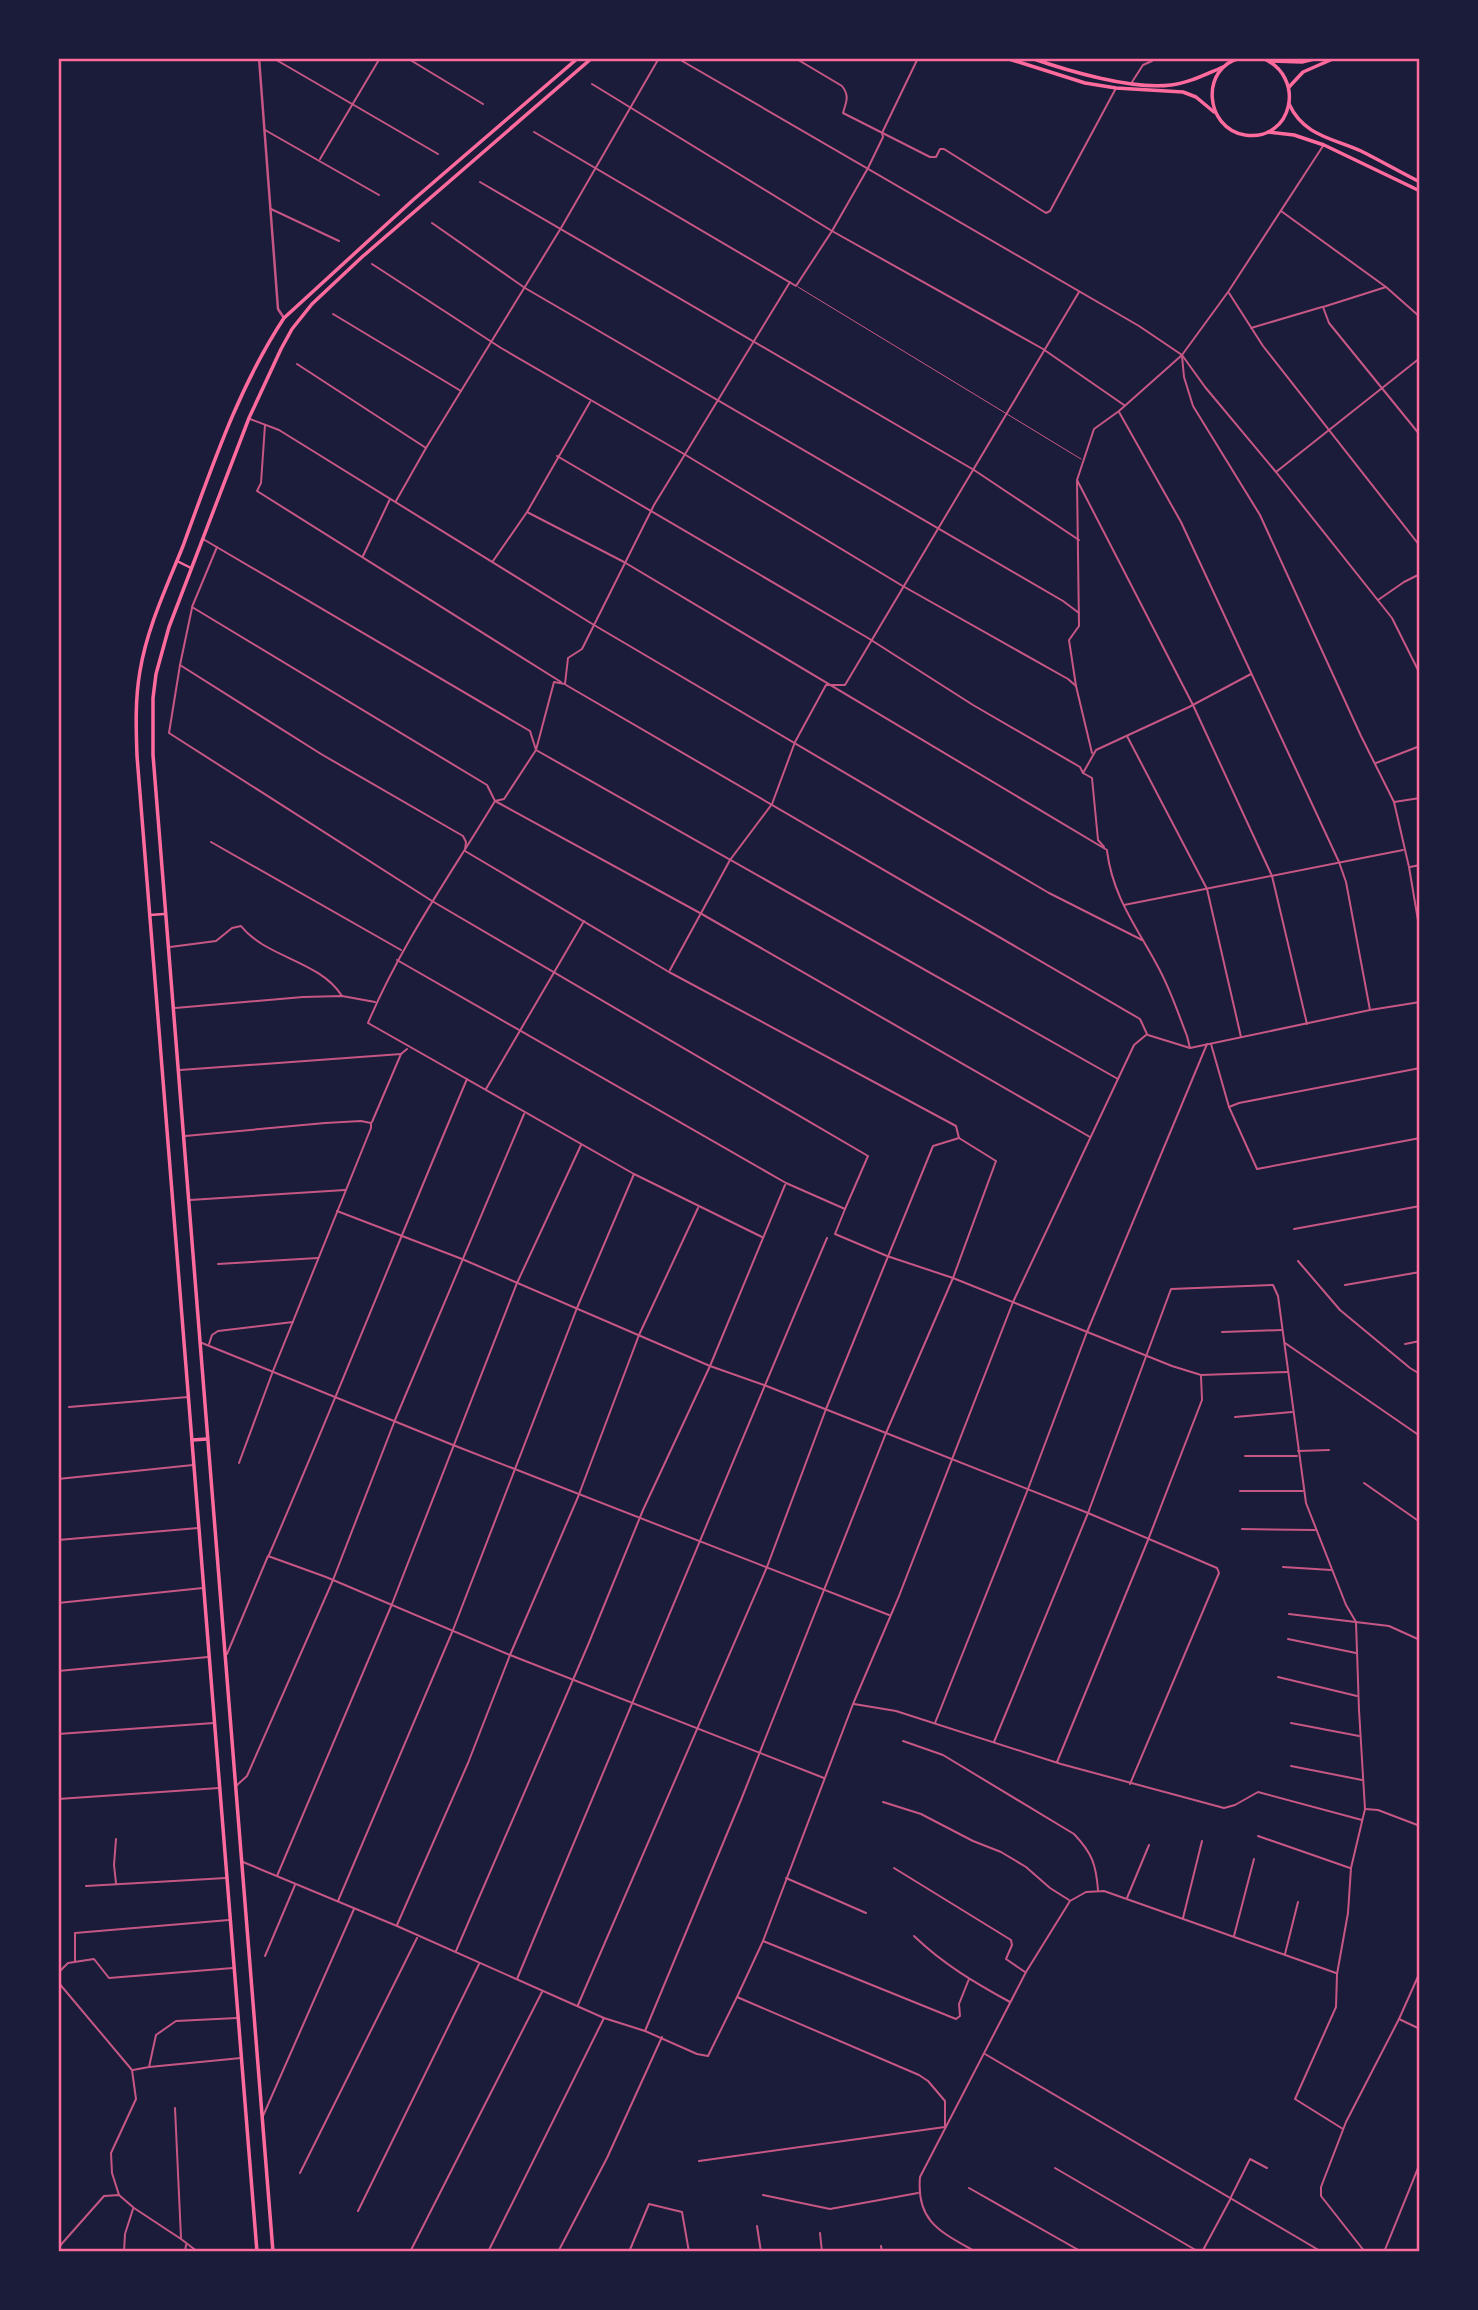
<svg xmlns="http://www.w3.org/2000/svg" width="1478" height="2310" font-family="'Crimson Pro',serif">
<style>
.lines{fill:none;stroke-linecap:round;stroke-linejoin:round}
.service{stroke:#c65784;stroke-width:1}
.pedestrian{stroke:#c65784;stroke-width:2}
.minor{stroke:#c65784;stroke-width:2}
.tertiary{stroke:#c65784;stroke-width:2.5}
.secondary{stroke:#ff6b9d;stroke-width:2.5}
.primary{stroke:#ff6b9d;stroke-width:3.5}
.trunk{stroke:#ff6b9d;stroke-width:3.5}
.neatline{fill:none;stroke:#ff6b9d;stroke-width:2.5}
</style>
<rect width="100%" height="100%" fill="#1b1b3a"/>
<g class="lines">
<polyline class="service" points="798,287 1081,459"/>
<polyline class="pedestrian" points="1231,2197 1250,2159 1267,2168"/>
<g class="minor">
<polyline points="273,58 438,154"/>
<polyline points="407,58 483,104"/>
<polyline points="677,58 1139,326 1182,355 1205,387 1276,472 1392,618 1420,674"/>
<path d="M795,58L842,86C850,96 846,102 843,113L930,157H936L940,149H944L1046,213L1050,211L1115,90"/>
<polyline points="1132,82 1143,65 1152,61 1148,58"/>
<polyline points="592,84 832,231 1043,349 1124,405"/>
<polyline points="265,130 379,195"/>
<polyline points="534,132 796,286 832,231 868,168 883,137 882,133 918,58"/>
<polyline points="320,159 380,58"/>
<polyline points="480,182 974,470 1079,540"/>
<polyline points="271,209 339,241"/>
<polyline points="1281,211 1386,287 1420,317"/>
<polyline points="432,223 525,288 1063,601 1079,613"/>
<polyline points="372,264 501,348 684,454 901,585 1068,679 1076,686"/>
<polyline points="1386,287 1323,307 1329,323 1420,435"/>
<polyline points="1229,293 1263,346 1420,546"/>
<polyline points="333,314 461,391"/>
<polyline points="1251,328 1322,307"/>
<polyline points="1182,356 1184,377 1193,406 1260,515 1361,736 1394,802 1409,867 1420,932"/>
<polyline points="297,364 426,448 561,228 659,58"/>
<polyline points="1119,412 1181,522 1339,862 1346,882 1370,1010"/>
<polyline points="250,419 279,430 594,625 654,505 790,282"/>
<polyline points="265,425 261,483 257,491 561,682"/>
<polyline points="557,456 868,638 973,705 1080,767 1083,773"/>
<polyline points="1276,472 1420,358"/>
<polyline points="1077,481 1079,626 1069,640 1076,686 1092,753"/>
<polyline points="396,501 426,448"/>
<polyline points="527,512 624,562 1107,850"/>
<path d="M203,539L530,731L536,750L504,799L495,801C451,874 401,944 368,1023L634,1174L762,1237"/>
<polyline points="217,547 192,607 487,785 495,801 700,913 1090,1137"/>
<polyline points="363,556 390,499"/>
<polyline points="493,561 527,512 590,402"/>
<polyline points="1378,600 1404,582 1420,574"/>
<polyline points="192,608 180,665 321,754 463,836 466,842 465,850"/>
<polyline points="180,665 169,733 432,901 868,1156 845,1209"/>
<polyline points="566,685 1140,1019 1147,1034"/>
<polyline points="1127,736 1207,889 1241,1037"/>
<polyline points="1376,763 1420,746"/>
<polyline points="1394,802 1420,798"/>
<polyline points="211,842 401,950"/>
<polyline points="1104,847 1098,840 1092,778 1083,773 1096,750 1189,707 1251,674"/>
<path d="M1107,851C1113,897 1136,926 1157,965C1170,988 1178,1013 1187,1036L1190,1048"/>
<polyline points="1410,867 1420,865"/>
<polyline points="1124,905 1403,850"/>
<path d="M170,947L216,941L232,928L241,926C266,958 319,960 342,996"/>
<polyline points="397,960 786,1183 845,1209 835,1234 887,1256 953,1278 996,1161 959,1138 956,1126 669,972 465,851"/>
<polyline points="670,970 730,860 772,804 795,742 826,685 845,685 1079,292"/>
<polyline points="175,1008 303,997 342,996 375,1002"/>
<polyline points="1307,1024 1272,876 1193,705 1077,480 1094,429 1119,411 1182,355 1228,292 1323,146"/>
<polyline points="1148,1035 1190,1048 1370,1010 1420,1002"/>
<polyline points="1211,1044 1229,1107 1239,1103 1420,1068"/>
<polyline points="180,1070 401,1054"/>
<polyline points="1118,1079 536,750 554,682 565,684 568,658 582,649 594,625 1049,893 1142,940"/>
<polyline points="486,1089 584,921"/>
<polyline points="1229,1107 1257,1169 1420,1138"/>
<polyline points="372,1122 401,1054 407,1049"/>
<polyline points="185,1136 325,1123 361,1121 371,1123 371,1128 273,1371 239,1463"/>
<polyline points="190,1200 345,1190"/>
<polyline points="337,1211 462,1259 710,1366 764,1385 886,1433 953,1278 1172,1366 1201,1375 1288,1372"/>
<polyline points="1294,1229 1420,1206"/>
<polyline points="1298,1261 1340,1310 1410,1368 1420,1374"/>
<polyline points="218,1264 318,1258"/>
<polyline points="1345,1285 1420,1272"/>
<polyline points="1222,1332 1282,1330"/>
<polyline points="202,1343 453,1445 889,1615"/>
<polyline points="1285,1343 1420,1436"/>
<polyline points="209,1344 212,1335 218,1331 293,1322"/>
<polyline points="1405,1344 1420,1341"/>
<polyline points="69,1407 188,1397"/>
<polyline points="1235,1417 1292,1412"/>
<polyline points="1298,1451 1329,1450"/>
<polyline points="1245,1456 1297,1456"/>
<polyline points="58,1479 193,1465"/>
<polyline points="1364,1483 1420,1522"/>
<polyline points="1240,1491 1303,1491"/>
<polyline points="1242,1529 1315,1530"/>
<polyline points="58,1540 198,1528"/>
<path d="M269,1555C337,1397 400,1237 467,1079"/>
<polyline points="1283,1567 1331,1570"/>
<polyline points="58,1603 203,1588"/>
<polyline points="1289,1614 1389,1626 1420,1640"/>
<polyline points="1288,1639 1356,1653"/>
<polyline points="227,1654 268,1556 326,1577 510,1655 824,1778"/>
<polyline points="58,1671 208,1657"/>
<polyline points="1278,1677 1357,1696"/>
<polyline points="854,1704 896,1711 1061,1764 1224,1808 1235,1805 1258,1792 1362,1820"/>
<polyline points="935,1723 1028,1489 1087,1332 1207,1044"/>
<polyline points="1291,1723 1359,1736"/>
<polyline points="58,1734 214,1723"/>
<path d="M903,1741L943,1755L1074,1834C1092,1853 1096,1864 1098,1890"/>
<polyline points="994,1742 1088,1513 1171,1289 1273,1285 1278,1296 1306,1503 1346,1605 1356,1622 1359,1710 1365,1809 1351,1868 1348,1913 1337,1974 1336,2007 1295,2099 1343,2129"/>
<polyline points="1057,1762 1148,1540 1202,1400 1201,1376"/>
<polyline points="1291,1766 1362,1780"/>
<polyline points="236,1786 247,1776 333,1580 395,1420 524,1114"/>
<polyline points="58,1799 219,1788"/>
<polyline points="883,1802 921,1814 973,1841 1001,1852 1026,1867 1050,1888 1069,1900"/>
<polyline points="1365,1809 1378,1810 1420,1826"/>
<polyline points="1258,1836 1350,1868"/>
<polyline points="243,1862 397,1926 604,2018 645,2031 697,2054 708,2056 737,1997 919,2075 928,2081 945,2101 945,2127 699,2161"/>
<polyline points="894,1868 1011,1940 1012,1945 1006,1959 1025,1972"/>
<polyline points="277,1876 392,1604 517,1283 581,1145"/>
<polyline points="786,1878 866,1913"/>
<polyline points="116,1883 114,1865 116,1839"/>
<polyline points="86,1886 226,1878"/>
<polyline points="1127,1898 1149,1845"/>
<polyline points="338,1901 453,1630 577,1308 634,1174"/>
<polyline points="1183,1918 1202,1841"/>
<polyline points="397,1925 468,1763 510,1655 578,1497 639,1335 698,1208"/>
<path d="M914,1936C943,1964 975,1983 1010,2002"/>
<polyline points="1234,1936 1254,1859"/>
<polyline points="763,1941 853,1704 899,1596 1013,1302 1134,1045 1146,1035"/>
<polyline points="456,1951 588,1645 643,1510 710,1366 785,1185"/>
<polyline points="1285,1954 1298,1902"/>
<polyline points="265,1956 295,1885"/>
<polyline points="75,1961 75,1933 229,1920"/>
<polyline points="58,1973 68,1963 94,1959 109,1978 233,1968"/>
<path d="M517,1979C622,1732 722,1484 827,1238"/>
<polyline points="58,1982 132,2070 136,2099 111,2153 112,2173 119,2195"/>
<polyline points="737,1997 763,1941 956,2019 960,2016 959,2004 969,1979"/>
<polyline points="578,2005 767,1567 826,1409 933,1146 959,1138"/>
<polyline points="1399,2019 1420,2029"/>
<polyline points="645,2031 741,1800 886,1433 1088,1513 1217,1568 1219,1573 1130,1784"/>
<polyline points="985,2054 1322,2252"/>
<polyline points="149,2067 156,2035 176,2021 237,2018"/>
<polyline points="133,2070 149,2067 241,2058"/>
<polyline points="175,2108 181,2238"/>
<polyline points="263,2116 354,1909"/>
<polyline points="1055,2168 1199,2252"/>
<polyline points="300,2173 417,1938"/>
<polyline points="969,2188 1082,2252"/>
<polyline points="763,2195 830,2209 918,2193"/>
<polyline points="358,2211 479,1964"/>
<polyline points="757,2226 761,2252"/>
<polyline points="820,2233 822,2252"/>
<polyline points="881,2246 882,2252"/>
<polyline points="58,2248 104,2196 119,2195 134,2208 181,2239 198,2252"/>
<polyline points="124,2252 125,2234 133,2209"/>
<polyline points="185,2252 186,2245"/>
<polyline points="410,2252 542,1992"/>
<polyline points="488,2252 604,2018"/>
<polyline points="558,2252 607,2158 662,2037"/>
<polyline points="629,2252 649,2204 682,2212 689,2252"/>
<path d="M976,2252C941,2232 916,2222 920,2177L1026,1972L1070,1901L1086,1892L1104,1891L1336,1973"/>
<polyline points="1202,2252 1231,2198"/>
<polyline points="1365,2252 1321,2196 1321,2187 1346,2122 1399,2019 1420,1972"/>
<polyline points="1384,2252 1420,2163"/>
</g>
<polyline class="tertiary" points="259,58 278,309 284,318"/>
<g class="secondary">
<polyline points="177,561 191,568"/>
<polyline points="150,915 164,914"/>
</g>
<g class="primary">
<path d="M1289,104C1304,136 1332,138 1361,151C1381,161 1400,172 1420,182"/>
<polyline points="1268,132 1294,135 1324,145 1420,191"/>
<polyline points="192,1440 207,1439"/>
<path d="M257,2252L137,756C136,728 135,699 140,671C147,628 167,586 183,546C212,467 238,388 284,318L413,200L578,58"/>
<polyline points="273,2252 153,755 153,698 156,674 169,627 249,418 281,349 292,329 312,304 362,257 592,58"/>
</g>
<g class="trunk">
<polyline points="1006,58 1085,83 1116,88 1183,92 1196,97 1214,112"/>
<path d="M1031,58C1068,71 1132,90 1171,85C1189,83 1206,74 1223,67"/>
<path d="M1241,58C1200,67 1204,128 1245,135C1293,142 1307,76 1262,58"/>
<polyline points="1271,61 1302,62 1318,58"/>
<polyline points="1289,87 1303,72 1335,58"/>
</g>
</g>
<rect width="1478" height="2310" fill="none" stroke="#1b1b3a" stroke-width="119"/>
<rect x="60" y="60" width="1358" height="2190" class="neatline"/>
</svg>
